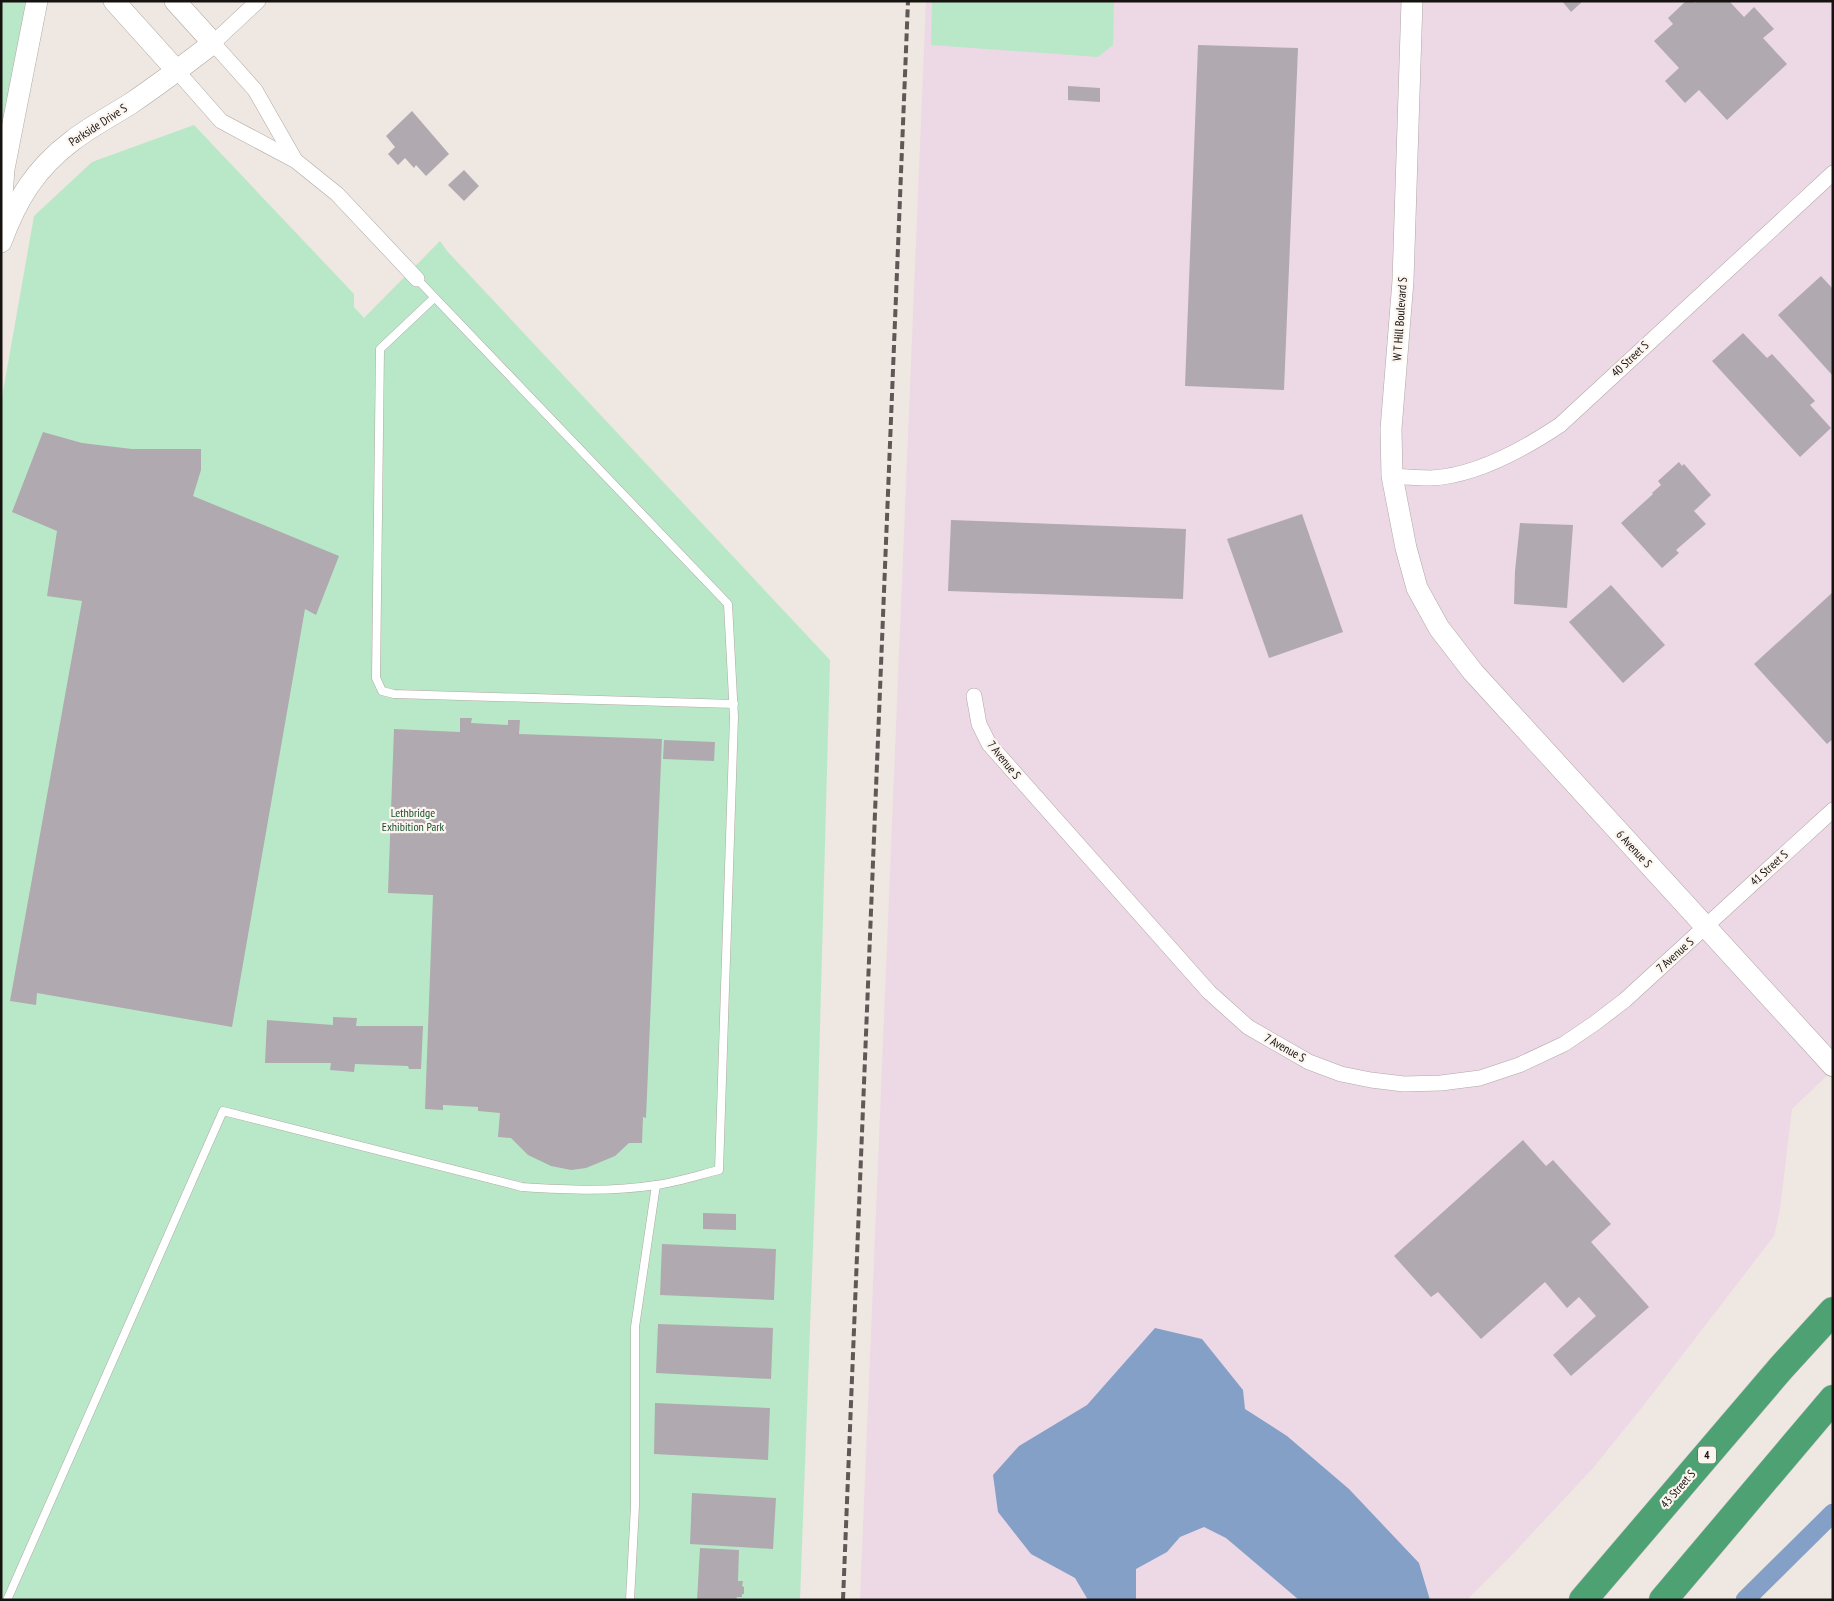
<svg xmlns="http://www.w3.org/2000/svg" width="1834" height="1601" font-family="'PT Sans Narrow',sans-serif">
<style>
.commercial{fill:#edd8e6}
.green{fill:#b9e8c9}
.water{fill:#84a0c7}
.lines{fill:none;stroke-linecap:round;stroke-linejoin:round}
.canal{stroke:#84a0c7;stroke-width:19}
.building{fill:#b0a9b0}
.lane-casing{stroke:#afa8a3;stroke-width:9}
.street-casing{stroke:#afa8a3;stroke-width:16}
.secondary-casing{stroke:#afa8a3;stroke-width:22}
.highway-casing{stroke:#c7c6c6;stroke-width:29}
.lane{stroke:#fff;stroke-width:8}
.street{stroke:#fff;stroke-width:15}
.secondary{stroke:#fff;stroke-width:21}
.highway{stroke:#4da173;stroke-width:28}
.rail{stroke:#5e5956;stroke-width:4;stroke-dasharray:8 4;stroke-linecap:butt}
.labels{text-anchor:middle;stroke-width:4.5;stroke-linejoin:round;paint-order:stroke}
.shield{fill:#fcf5ef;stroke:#5a5653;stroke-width:1}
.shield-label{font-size:11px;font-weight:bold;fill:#151210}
.street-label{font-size:12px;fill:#151210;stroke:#fcf5ef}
.park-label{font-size:12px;fill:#194f31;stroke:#fcf5ef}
</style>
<rect width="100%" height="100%" fill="#efe7e1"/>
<polygon class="commercial" points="926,1 1833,1 1833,1070 1792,1109 1780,1209 1774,1236 1640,1410 1593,1468 1509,1558 1467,1600 860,1600"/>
<g class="green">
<polygon points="1,1 37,1 1,209"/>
<polygon points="932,1 1114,1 1113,45 1098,57 931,45"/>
<polygon points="194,125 354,294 354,307 364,318 440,241 447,251 830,660 817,1138 800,1600 1,1600 1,403 34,216 92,162"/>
</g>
<polygon class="water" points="1155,1328 1202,1339 1243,1390 1245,1409 1287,1436 1349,1489 1419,1563 1430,1600 1299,1600 1226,1538 1204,1527 1180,1537 1167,1552 1136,1569 1136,1600 1088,1600 1075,1578 1031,1554 998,1512 993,1475 1019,1446 1087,1405"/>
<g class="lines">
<polyline class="canal" points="1745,1600 1833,1513"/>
</g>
<g class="building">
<polygon points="1562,1 1583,1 1571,12"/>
<polygon points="1686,1 1693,1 1695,3 1697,1 1729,1 1744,17 1754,7 1774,29 1763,38 1787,64 1727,120 1699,90 1685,103 1665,81 1679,68 1654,41 1673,24 1668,18"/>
<polygon points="1198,45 1298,48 1284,390 1185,386"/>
<polygon points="1068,86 1100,88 1100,102 1068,100"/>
<polygon points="412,111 449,154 426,176 416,165 414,168 405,158 398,165 388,154 395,147 386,136"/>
<polygon points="464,170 479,186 464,201 448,185"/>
<polygon points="1821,276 1833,289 1833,376 1778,315"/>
<polygon points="1743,333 1767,358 1772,354 1815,401 1810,405 1831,428 1800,457 1712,361"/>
<polygon points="43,432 82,443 132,449 201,449 201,470 193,496 339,556 316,615 305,609 232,1027 37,993 36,1005 10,1001 82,601 47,596 57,531 12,512"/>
<polygon points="1679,462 1682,466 1684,464 1711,495 1694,511 1706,524 1676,550 1679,553 1662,568 1621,523 1653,494 1652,493 1661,485 1658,481"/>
<polygon points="1302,514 1343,632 1269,658 1227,539"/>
<polygon points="951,520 1186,529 1183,599 948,591"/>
<polygon points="1520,523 1573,525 1567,608 1514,604 1515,571"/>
<polygon points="1611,585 1665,645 1623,683 1569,622"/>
<polygon points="1833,592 1833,739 1827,744 1754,664"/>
<polygon points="460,718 472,718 471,723 508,725 508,720 520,720 519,734 662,739 646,1118 643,1117 642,1143 629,1143 615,1156 586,1168 571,1170 551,1166 528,1155 511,1138 498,1137 500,1113 478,1111 478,1107 443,1105 443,1110 425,1109 433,895 388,893 394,729 460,732"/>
<polygon points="664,740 715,742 714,761 663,759"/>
<polygon points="333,1017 357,1018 356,1026 423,1026 421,1069 409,1069 408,1066 355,1064 354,1072 330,1070 331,1063 265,1063 267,1020 333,1025"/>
<polygon points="1523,1140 1546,1166 1553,1160 1611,1224 1591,1242 1649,1307 1571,1376 1553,1355 1596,1316 1579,1297 1567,1308 1545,1282 1481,1339 1438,1292 1431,1297 1394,1256"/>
<polygon points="703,1213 736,1214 736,1230 703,1229"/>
<polygon points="662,1244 776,1249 774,1300 660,1295"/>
<polygon points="658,1324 773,1328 771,1379 656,1373"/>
<polygon points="655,1403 770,1408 768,1460 654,1454"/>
<polygon points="692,1493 776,1498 773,1549 690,1544"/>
<polygon points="700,1548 739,1550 738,1581 743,1581 742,1586 744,1587 744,1594 742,1594 742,1597 737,1597 736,1600 697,1600"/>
</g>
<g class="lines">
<defs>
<g id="lane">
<polyline points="434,298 380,349 376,678 382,691 394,694 734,704"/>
<path d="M7,1600L223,1111L522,1187C567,1190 612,1192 656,1185C677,1182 699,1175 719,1170L734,717L728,604L417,279"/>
<polyline points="630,1600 635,1506 635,1327 656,1185"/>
</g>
<g id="street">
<polyline points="258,1 213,43 255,90 295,160"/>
<polyline points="177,71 221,121 296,161 337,194 417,279"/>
<path d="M1392,476C1405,477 1418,478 1431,478C1476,476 1524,449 1560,425L1833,173"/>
<polyline points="974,696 979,724 989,744 1209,992 1248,1027 1309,1062 1341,1074 1371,1080 1404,1084 1441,1083 1480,1078 1519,1065 1564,1044 1595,1023 1625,1000 1833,810"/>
</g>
<g id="secondary">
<polyline points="114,1 177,71"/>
<polyline points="1412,1 1403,281 1391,429 1392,476 1406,548 1417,588 1439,628 1473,672 1833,1066"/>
<polyline points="1,209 4,169 37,1"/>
<path d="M1,242C17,199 35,169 72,141C90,127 111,116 130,104C158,85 186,64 213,43L175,1"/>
</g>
<g id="highway">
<polyline points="1583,1600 1781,1368 1833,1311"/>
<polyline points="1663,1600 1833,1399"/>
</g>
</defs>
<use href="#lane" class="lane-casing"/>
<use href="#street" class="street-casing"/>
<use href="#secondary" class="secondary-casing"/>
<use href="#highway" class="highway-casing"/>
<use href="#lane" class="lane"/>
<use href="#street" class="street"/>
<use href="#secondary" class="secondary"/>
<use href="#highway" class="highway"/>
<polyline class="rail" points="843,1600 908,1"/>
</g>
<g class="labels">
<rect class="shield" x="1698" y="1446.5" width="18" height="17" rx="4"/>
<g class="shield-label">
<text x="1707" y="1459">4</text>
</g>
<g class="street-label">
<text transform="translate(98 125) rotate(-33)" y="4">Parkside Drive S</text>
<text transform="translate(1400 319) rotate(-86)" y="4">W T Hill Boulevard S</text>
<text transform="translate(1630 359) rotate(-43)" y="4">40 Street S</text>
<text transform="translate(1004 760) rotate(51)" y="4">7 Avenue S</text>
<text transform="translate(1634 849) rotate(47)" y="4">6 Avenue S</text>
<text transform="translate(1769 868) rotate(-42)" y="4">41 Street S</text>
<text transform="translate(1675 955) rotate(-42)" y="4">7 Avenue S</text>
<text transform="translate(1285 1048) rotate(29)" y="4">7 Avenue S</text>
<text transform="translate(1678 1489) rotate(-49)" y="4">43 Street S</text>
</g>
<g class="park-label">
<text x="413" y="817">Lethbridge<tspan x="413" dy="14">Exhibition Park</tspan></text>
</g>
</g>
<rect width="1834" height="1601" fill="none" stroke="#151210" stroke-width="5"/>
</svg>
